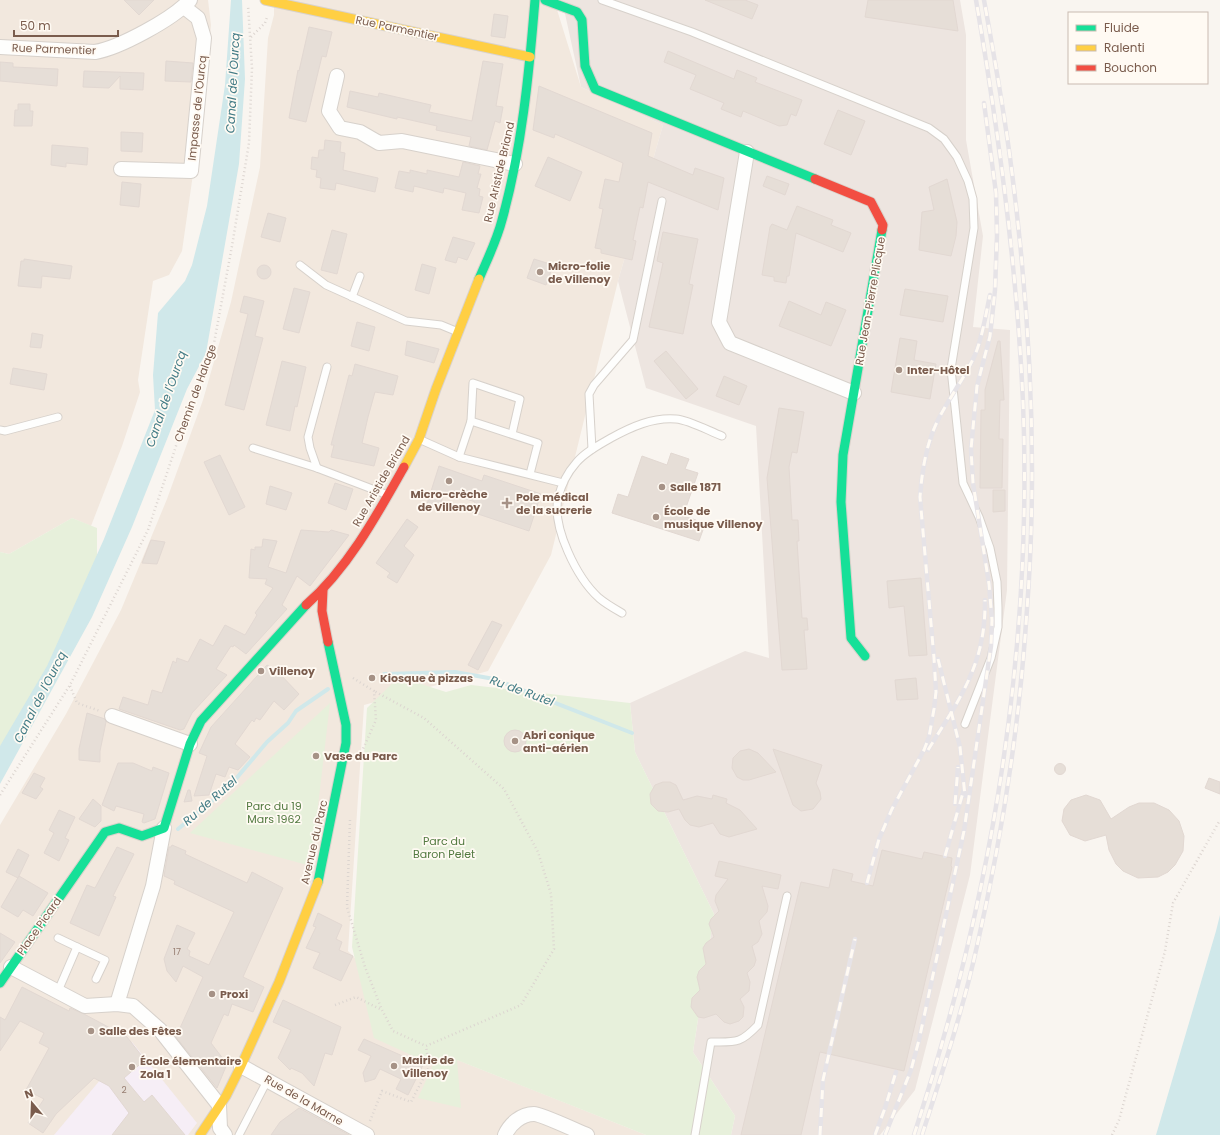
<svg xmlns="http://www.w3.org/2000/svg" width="1220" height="1135" font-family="Poppins,sans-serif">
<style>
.residential{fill:#f2e8de}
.industrial{fill:#ede5e0}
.education{fill:#f6eef6}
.green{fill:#e7f0db}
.water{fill:#d0e8ea}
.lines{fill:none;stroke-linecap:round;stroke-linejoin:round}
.stream{stroke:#d0e8ea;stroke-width:4}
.building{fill:#e6ded7;stroke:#e2d8d2}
.lane-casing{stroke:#d7d1cb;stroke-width:9}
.street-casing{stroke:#d7d1cb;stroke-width:16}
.fast-casing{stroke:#d9d2cb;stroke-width:11}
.slow-casing{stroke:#d9d2cb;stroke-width:11}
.jam-casing{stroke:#d9d2cb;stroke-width:11}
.path{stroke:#dcd5d0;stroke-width:2.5;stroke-dasharray:1 3;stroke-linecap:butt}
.lane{stroke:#fefefd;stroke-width:7}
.street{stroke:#fefefd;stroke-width:14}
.fast{stroke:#16e098;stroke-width:9}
.slow{stroke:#ffcf43;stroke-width:9}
.jam{stroke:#f24e42;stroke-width:9}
.rail-casing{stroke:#e6e3e7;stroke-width:4.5}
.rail{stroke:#fffaf3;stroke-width:3;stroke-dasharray:9;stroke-linecap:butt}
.poi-dot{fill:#a69286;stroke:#fffaf3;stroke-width:1.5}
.labels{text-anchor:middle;stroke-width:3.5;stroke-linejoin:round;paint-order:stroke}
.number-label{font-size:9px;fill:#977e72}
.street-label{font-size:11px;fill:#7a5c4d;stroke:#fffaf3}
.poi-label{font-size:11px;font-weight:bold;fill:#7a5c4d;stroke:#fffaf3;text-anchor:start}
.park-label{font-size:11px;fill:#537a41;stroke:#fffaf3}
.water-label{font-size:12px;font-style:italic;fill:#437c86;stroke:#fffaf3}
</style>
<rect width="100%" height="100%" fill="#f9f5f0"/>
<g class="residential">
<polygon points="0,0 208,0 211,25 206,83 182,251 169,275 153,281 138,380 140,392 122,446 91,526 72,518 9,554 0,552"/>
<polygon points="274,0 554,0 581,87 663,125 618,281 551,555 488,671 364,705 348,951 455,1059 646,1135 0,1135 0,825 66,714 121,610 167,499 203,400 231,302 260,167 268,38 274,15"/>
</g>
<polygon class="industrial" points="562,0 960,0 966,35 966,140 983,236 973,327 1010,330 1007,590 970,875 915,1090 880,1135 731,1135 735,1116 693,1052 714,914 635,752 630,703 745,651 769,658 756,426 646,388 618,281 663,125 581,87"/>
<polygon class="education" points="132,1042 197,1123 188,1135 54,1135"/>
<g class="green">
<polygon points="72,518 97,528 97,574 0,757 0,552 9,554"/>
<polygon points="399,677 446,692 471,685 630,703 635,752 714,914 693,1052 735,1116 731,1135 646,1135 457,1060 461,1108 418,1098 433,1065 374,1038 352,947 367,708"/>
<polygon points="330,703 311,866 190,833"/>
</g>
<g class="water">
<polygon points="231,0 242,0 245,79 239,164 206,353 187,389 132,527 92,617 0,784 0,746 47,666 104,539 155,410 153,375 158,313 185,281 192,265 207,206 225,85"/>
<polygon points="1220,915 1220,1135 1156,1135 1216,931"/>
</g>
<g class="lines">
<g class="stream">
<polyline points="384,674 455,672 494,679 632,733"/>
<polyline points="178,829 229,787 267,742 288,723 296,711 328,689"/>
</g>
</g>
<g class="building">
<polygon points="124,0 154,0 139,15"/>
<polygon points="705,0 745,0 758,5 752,19"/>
<polygon points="868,0 953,0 958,31 865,17"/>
<polygon points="494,14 508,16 505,38 491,36"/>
<polygon points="309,27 332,32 326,57 322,56 306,122 289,118 298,70 299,71"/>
<polygon points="668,51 734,79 737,70 757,78 755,82 802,100 796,116 791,114 787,125 779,126 743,111 741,117 721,109 724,103 690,89 696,75 664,62"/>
<polygon points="166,61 193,63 191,82 165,81"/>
<polygon points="483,61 503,64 496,106 503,107 500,123 495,121 487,150 469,146 471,137 436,130 437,126 397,117 397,119 347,107 350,91 378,97 379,93 431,105 429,112 472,121"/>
<polygon points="0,62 13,63 13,67 58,69 57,86 0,81"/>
<polygon points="84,71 144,73 143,90 120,89 120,76 109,88 83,87"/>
<polygon points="539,86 652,133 648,156 693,175 695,168 724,178 718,210 648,182 643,208 640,207 633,240 636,241 632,260 601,253 601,249 595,248 603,209 599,208 605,179 619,182 623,163 555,134 554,138 533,130"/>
<polygon points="18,104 30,104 30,111 33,111 32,126 14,126 15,110 18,110"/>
<polygon points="838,110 865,121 851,155 824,144"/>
<polygon points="121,132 143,133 142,152 121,151"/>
<polygon points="325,140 341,142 340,152 345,153 343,170 378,178 375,192 336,183 335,190 320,188 321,178 316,177 317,170 311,169 312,157 318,158 319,150 324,150"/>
<polygon points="52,145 88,148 87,165 66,163 66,167 51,165"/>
<polygon points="548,157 582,172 570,201 535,186"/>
<polygon points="463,162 480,166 478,174 481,174 477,188 480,189 479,196 483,197 479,213 462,210 466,193 444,188 443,193 414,186 413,192 395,188 399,171 410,173 410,170 427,174 427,170 459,177"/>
<polygon points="767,176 789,184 785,195 763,186"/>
<polygon points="947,179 957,222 956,236 951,256 919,250 922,212 934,210 929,187"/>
<polygon points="122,182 141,184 139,207 120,205"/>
<polygon points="797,206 833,220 831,225 851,233 843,252 796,233 789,276 787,276 786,283 774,281 774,277 762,275 770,227 772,224 787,230"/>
<polygon points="268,213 286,218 280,242 261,237"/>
<polygon points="332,230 347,234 337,274 321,270"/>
<polygon points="663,232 698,239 689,284 693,285 683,334 649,327 663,263 657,261"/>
<polygon points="453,237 475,243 467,260 458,257 456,263 445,260"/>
<polygon points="24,259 72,266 70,279 42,276 41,288 18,286 21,261 24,261"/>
<polygon points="534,259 553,265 546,285 527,278"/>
<polygon points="422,264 436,268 429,294 415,290"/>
<circle cx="264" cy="272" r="7"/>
<polygon points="294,288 310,292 299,333 283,329"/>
<polygon points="905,289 948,296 943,322 900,315"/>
<polygon points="244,296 264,301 255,336 263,338 244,410 225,405 248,314 240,312"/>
<polygon points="789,301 821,315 826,302 846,310 831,346 779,326"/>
<polygon points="357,322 375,327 369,351 351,346"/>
<polygon points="32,333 43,335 41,348 30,347"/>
<polygon points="900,338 917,341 914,360 936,364 930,399 891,392"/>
<polygon points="407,341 439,349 434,363 405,355"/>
<polygon points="998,341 1000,341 1004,400 1000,400 999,439 1003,439 1002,488 980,488 981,410 985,410 985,390"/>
<polygon points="666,351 698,389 686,399 654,361"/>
<polygon points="282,361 306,367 297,407 295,406 290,431 266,425"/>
<polygon points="355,364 398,376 393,395 375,392 368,417 362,443 379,448 374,466 331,457 334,445 331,445 349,375 352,376"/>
<polygon points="13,368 47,374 44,390 10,384"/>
<polygon points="724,376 747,386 739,405 716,396"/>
<polygon points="779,408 804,412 797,453 792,452 789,467 792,520 798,520 799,541 797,541 802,618 807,618 808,630 804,630 807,669 782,670 767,478"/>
<polygon points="671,453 689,459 685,469 698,473 683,516 696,520 695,524 704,527 699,541 612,513 618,494 628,497 642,456 667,465"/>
<polygon points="220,455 245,507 229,515 204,462"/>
<polygon points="439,466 482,481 484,475 541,494 529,531 472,512 475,502 445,491 439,508 427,504"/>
<polygon points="335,483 353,489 346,510 328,503"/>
<polygon points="270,486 292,493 286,510 266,504"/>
<polygon points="993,490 1005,490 1005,511 993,512"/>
<polygon points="407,519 418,527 404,546 414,555 397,583 387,577 390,573 376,563"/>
<polygon points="301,530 329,532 331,530 349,535 310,586 297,576 282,605 287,609 246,654 234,645 233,647 231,646 216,669 227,675 192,713 184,729 180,730 119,709 123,697 148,705 152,690 162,693 173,661 176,663 177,658 188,662 200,639 213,646 225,625 245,635 257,615 255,613 273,588 265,584 267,579 249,578 251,549 255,550 255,547 262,547 263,539 277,541 268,567 286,573"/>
<polygon points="151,540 165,542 157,564 142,563"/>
<polygon points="921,578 927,655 909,656 904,606 889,608 887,581"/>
<polygon points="492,621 502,625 478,670 468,665"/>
<polygon points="267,665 277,671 299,694 284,710 274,701 260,720 256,718 254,722 252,720 235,744 250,757 238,770 229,767 225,777 216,774 209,795 194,796 207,756 199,753 211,727"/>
<polygon points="916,678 918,699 897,700 895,680"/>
<polygon points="87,713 105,719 106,722 100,751 100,762 79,760 79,749"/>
<circle cx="515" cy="741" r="11"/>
<polygon points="749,749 758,753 776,772 749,780 743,780 737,777 732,768 733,758 740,751"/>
<polygon points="773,749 822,765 816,783 820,792 821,799 813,809 801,811 793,805"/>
<polygon points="118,763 133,763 152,771 153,767 169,773 155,819 144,823 142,822 144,814 116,806 114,811 102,805"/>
<circle cx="1060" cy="769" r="5.5"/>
<polygon points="34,773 45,778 40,787 43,789 36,799 22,793"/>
<polygon points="1209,778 1220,782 1220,794 1205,788"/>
<polygon points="663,782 670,782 676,785 683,800 697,796 712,799 713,795 727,799 726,803 740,810 757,829 729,837 720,834 713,823 699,827 690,825 685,820 679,809 668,812 658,811 651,804 650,794 655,785"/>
<polygon points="188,790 190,790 192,801 184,802"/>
<polygon points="1086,795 1100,800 1111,819 1129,807 1139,803 1154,803 1169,810 1179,821 1184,836 1183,851 1175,865 1168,872 1158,877 1138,878 1123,871 1116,864 1109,850 1106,835 1085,841 1070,835 1062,821 1064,809 1071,800"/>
<polygon points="93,799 101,806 101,821 95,827 79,819"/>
<polygon points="59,810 75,817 65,838 69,840 59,861 44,853 54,833 49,830"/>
<polygon points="172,845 186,851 185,854 247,883 252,872 283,888 243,977 264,987 253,1012 232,1004 228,1016 224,1014 211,1043 227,1064 217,1088 176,1037 203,977 183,966 176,982 167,971 164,959 177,925 195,933 187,949 190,951 189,956 209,965 234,912 174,884 175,881 164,876 169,847 171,847"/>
<polygon points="117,847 134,854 113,896 116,897 99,936 70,923 87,885 95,888"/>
<polygon points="18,849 29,855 18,878 6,872"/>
<polygon points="882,850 922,859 924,852 952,858 951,866 952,867 904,1071 820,1052 801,1135 741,1135 801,882 829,888 833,869 853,874 851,881 873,886"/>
<polygon points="719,861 781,875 778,889 762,886 768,906 767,912 759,921 762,934 758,942 752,946 756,960 754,966 747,973 750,982 749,991 740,999 744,1007 743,1017 739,1021 730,1024 724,1022 716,1014 704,1018 698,1017 691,1007 692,998 700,990 697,977 699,971 706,964 703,948 706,943 714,937 709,924 711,919 719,911 715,901 716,895 728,879 715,876"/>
<polygon points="19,876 48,893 33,916 23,910 18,917 1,907"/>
<polygon points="318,913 342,925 336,939 342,942 339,950 353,956 341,981 313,968 320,953 306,948 316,927 313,926"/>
<polygon points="0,933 15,942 0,963"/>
<polygon points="22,987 69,1011 70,1008 84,1014 127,1037 145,1060 124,1078 144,1102 152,1095 185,1135 112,1135 129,1113 109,1086 94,1078 56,1114 43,1133 28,1123 44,1099 26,1090 49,1048 39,1043 44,1033 20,1021 0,1051 0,1017 5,1020"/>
<polygon points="283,1000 341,1027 332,1055 325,1053 314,1086 302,1073 291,1068 290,1070 278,1058 291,1030 273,1022"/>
<polygon points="364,1039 423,1065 408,1095 396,1089 401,1079 380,1069 375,1079 365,1082 363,1073 371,1056 358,1050"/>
<polygon points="299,1108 349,1135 271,1135 280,1122"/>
</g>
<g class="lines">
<defs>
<g id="lane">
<polyline points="602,0 692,32 929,128 944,139 957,157 968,181 973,199 974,228 951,369 963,483 979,517 990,548 997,582 998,608 998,627 991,658 965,724"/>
<polyline points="300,265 326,285 406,321 441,325 458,332"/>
<polyline points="352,297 360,276"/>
<polyline points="471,421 473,383 520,399 512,434"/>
<polyline points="0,430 5,431 58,417"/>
<polyline points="421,440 459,457 563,483"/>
<polyline points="253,448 317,468 388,495"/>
<polyline points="592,449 589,394 594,385 633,340 662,201"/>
<polyline points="459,457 471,421 538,443 530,474"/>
<polyline points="317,468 310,448 308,437 327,367"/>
<path d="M622,613C615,609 606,604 599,598C577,578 552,528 558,498C561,486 568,472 576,463C585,452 599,445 611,438C631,427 653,417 676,419C689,420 709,431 722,436"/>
<polyline points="58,938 77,947"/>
<polyline points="58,991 77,947 105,960 96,979"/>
<polyline points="239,1135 268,1079"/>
<path d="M695,1135L711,1042C736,1042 740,1044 758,1025L787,896"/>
</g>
<g id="street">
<path d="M0,47L95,52C119,48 173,19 190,0"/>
<polyline points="337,76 329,111 340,128 360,132 379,143 402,141 515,164"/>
<polyline points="747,152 719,322 730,343 854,393"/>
<polyline points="121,169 191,171 204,38 198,18 184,7"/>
<polyline points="112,716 190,744"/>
<polyline points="11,967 85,1006 117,1004 133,1006 160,1030 219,1105 220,1128 225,1135"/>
<polyline points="117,1004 153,886 164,828"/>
<polyline points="241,1066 367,1135"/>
<path d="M505,1135C510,1124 521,1114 534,1114C541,1114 577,1131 587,1135"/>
</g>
<g id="fast">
<polyline points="545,0 577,12 582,20 585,66 595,89 815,179"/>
<path d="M479,279C487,260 497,240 502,220C522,148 529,74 535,0"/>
<polyline points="865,656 851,638 841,502 843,455 882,230"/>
<polyline points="318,882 346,743 346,725 328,642"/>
<polyline points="0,983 105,832 119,828 142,836 164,828 190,744 201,721 306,605"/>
</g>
<g id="slow">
<polyline points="265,0 530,57"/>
<polyline points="404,467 419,439 436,389 479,279"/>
<polyline points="200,1135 226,1096 241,1066 279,982 318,882"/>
</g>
<g id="jam">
<polyline points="815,179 871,202 883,225 882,230"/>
<polyline points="323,590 322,611 328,642"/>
<path d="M306,605C348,568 377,515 404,467"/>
</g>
</defs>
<use href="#lane" class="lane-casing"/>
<use href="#street" class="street-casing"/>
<use href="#fast" class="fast-casing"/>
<use href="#slow" class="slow-casing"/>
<use href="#jam" class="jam-casing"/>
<g class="path">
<polyline points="251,37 265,23 267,17"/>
<polyline points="353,678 374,691 376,720 363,749"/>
<polyline points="70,686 77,703 100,711"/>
<polyline points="0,795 70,685 148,530 193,395 212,354 232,246 249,143 252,68 248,5"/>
<polyline points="350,820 347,907 365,967 382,1010 393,1031 426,1046 521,1005 554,949 551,894 538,852 504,789 424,718 374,691"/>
<polyline points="335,1005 356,997 382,1010"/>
<polyline points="370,1121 382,1091 411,1102 429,1067 426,1046"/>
<polyline points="1112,1135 1119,1120 1165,951 1173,903 1220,820"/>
</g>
<use href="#lane" class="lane"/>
<use href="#street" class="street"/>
<use href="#fast" class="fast"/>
<use href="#slow" class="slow"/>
<use href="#jam" class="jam"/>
<defs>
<g id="rail">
<polyline points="938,659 960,747 965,796"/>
<path d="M928,750C960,698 986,664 985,600"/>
<polyline points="955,804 958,767"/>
<polyline points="945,856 964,789"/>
<path d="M867,883L879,839L892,809L924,750L929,737L934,709L936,692L934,658L920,497C922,471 926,444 938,420C949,398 964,379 974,357C982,340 986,313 990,295"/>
<polyline points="820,1135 823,1080 855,939"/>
<polyline points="875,1135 885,1108 896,1072"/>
<polyline points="885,1135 911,1070 919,1040 964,831 991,646 992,620 989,584 973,483 971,449 977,386 990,336 995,290 997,235 996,193 984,103"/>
<path d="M914,1135C992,897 1033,653 1023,402C1017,266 999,134 976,0"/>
<path d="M922,1135C942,1073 963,1010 977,946C1002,836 1020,723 1027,609C1038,463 1030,311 1011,165C1004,110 994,55 984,0"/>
</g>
</defs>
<use href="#rail" class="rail-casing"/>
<use href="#rail" class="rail"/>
</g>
<g class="poi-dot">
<circle cx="540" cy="272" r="4"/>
<circle cx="899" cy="370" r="4"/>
<circle cx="449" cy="481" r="4"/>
<circle cx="662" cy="487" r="4"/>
<path d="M505 497h4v4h4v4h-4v4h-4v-4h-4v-4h4z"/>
<circle cx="656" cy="517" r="4"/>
<circle cx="261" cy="671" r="4"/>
<circle cx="372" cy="678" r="4"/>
<circle cx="515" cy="741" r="4"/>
<circle cx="316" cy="756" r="4"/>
<circle cx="212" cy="994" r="4"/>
<circle cx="91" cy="1031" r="4"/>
<circle cx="394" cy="1066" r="4"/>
<circle cx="132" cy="1067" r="4"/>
</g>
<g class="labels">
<g class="number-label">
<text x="177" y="955">17</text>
<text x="124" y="1093">2</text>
</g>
<g class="street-label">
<text transform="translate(397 28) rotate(12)" y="4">Rue Parmentier</text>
<text transform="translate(54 49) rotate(2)" y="4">Rue Parmentier</text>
<text transform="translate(197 108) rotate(-84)" y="4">Impasse de l'Ourcq</text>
<text transform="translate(499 172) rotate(-77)" y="4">Rue Aristide Briand</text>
<text transform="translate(870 301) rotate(-80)" y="4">Rue Jean-Pierre Plicque</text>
<text transform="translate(195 393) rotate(-70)" y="4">Chemin de Halage</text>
<text transform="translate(381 481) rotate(-60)" y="4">Rue Aristide Briand</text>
<text transform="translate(314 842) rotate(-77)" y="4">Avenue du Parc</text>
<text transform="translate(39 926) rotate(-55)" y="4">Place Picard</text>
<text transform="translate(304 1100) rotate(30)" y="4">Rue de la Marne</text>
</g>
<g class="poi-label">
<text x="548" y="270">Micro-folie<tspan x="548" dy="13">de Villenoy</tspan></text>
<text x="907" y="374">Inter-Hôtel</text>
<text x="670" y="491">Salle 1871</text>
<text x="449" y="498" text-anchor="middle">Micro-crèche<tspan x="449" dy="13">de Villenoy</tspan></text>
<text x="516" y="501">Pole médical<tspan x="516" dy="13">de la sucrerie</tspan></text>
<text x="664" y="515">École de<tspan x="664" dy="13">musique Villenoy</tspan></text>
<text x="269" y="675">Villenoy</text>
<text x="380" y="682">Kiosque à pizzas</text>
<text x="523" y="739">Abri conique<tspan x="523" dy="13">anti-aérien</tspan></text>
<text x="324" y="760">Vase du Parc</text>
<text x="220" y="998">Proxi</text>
<text x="99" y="1035">Salle des Fêtes</text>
<text x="402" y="1064">Mairie de<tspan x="402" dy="13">Villenoy</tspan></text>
<text x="140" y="1065">École élementaire<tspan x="140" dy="13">Zola 1</tspan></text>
</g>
<g class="park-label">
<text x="274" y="810">Parc du 19<tspan x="274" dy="13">Mars 1962</tspan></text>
<text x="444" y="845">Parc du<tspan x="444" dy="13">Baron Pelet</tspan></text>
</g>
<g class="water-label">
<text transform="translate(233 83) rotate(-87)" y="4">Canal de l'Ourcq</text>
<text transform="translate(166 399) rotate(-71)" y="4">Canal de l'Ourcq</text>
<text transform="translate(522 691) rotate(20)" y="4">Ru de Rutel</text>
<text transform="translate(40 697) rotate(-63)" y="4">Canal de l'Ourcq</text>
<text transform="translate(210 801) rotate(-41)" y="4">Ru de Rutel</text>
</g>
</g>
<rect x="1068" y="12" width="140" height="72" fill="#fffaf3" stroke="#cabbb1"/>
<rect x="1076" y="25" width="20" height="6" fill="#16e098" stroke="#cabbb1"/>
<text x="1104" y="32" font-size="12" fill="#7a5c4d">Fluide</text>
<rect x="1076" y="45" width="20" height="6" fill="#ffcf43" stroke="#cabbb1"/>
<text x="1104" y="52" font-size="12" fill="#7a5c4d">Ralenti</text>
<rect x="1076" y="65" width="20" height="6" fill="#f24e42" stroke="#cabbb1"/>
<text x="1104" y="72" font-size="12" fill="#7a5c4d">Bouchon</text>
<g transform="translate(32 1103) rotate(341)" stroke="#fffaf3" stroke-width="3" paint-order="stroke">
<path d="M0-3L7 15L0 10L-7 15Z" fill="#7a5c4d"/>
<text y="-6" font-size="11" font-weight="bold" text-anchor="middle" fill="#7a5c4d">N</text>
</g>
<path d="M14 30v6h104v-6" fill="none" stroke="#7a5c4d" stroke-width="2"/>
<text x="20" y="30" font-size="12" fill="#7a5c4d" stroke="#fffaf3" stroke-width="3" paint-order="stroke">50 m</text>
</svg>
